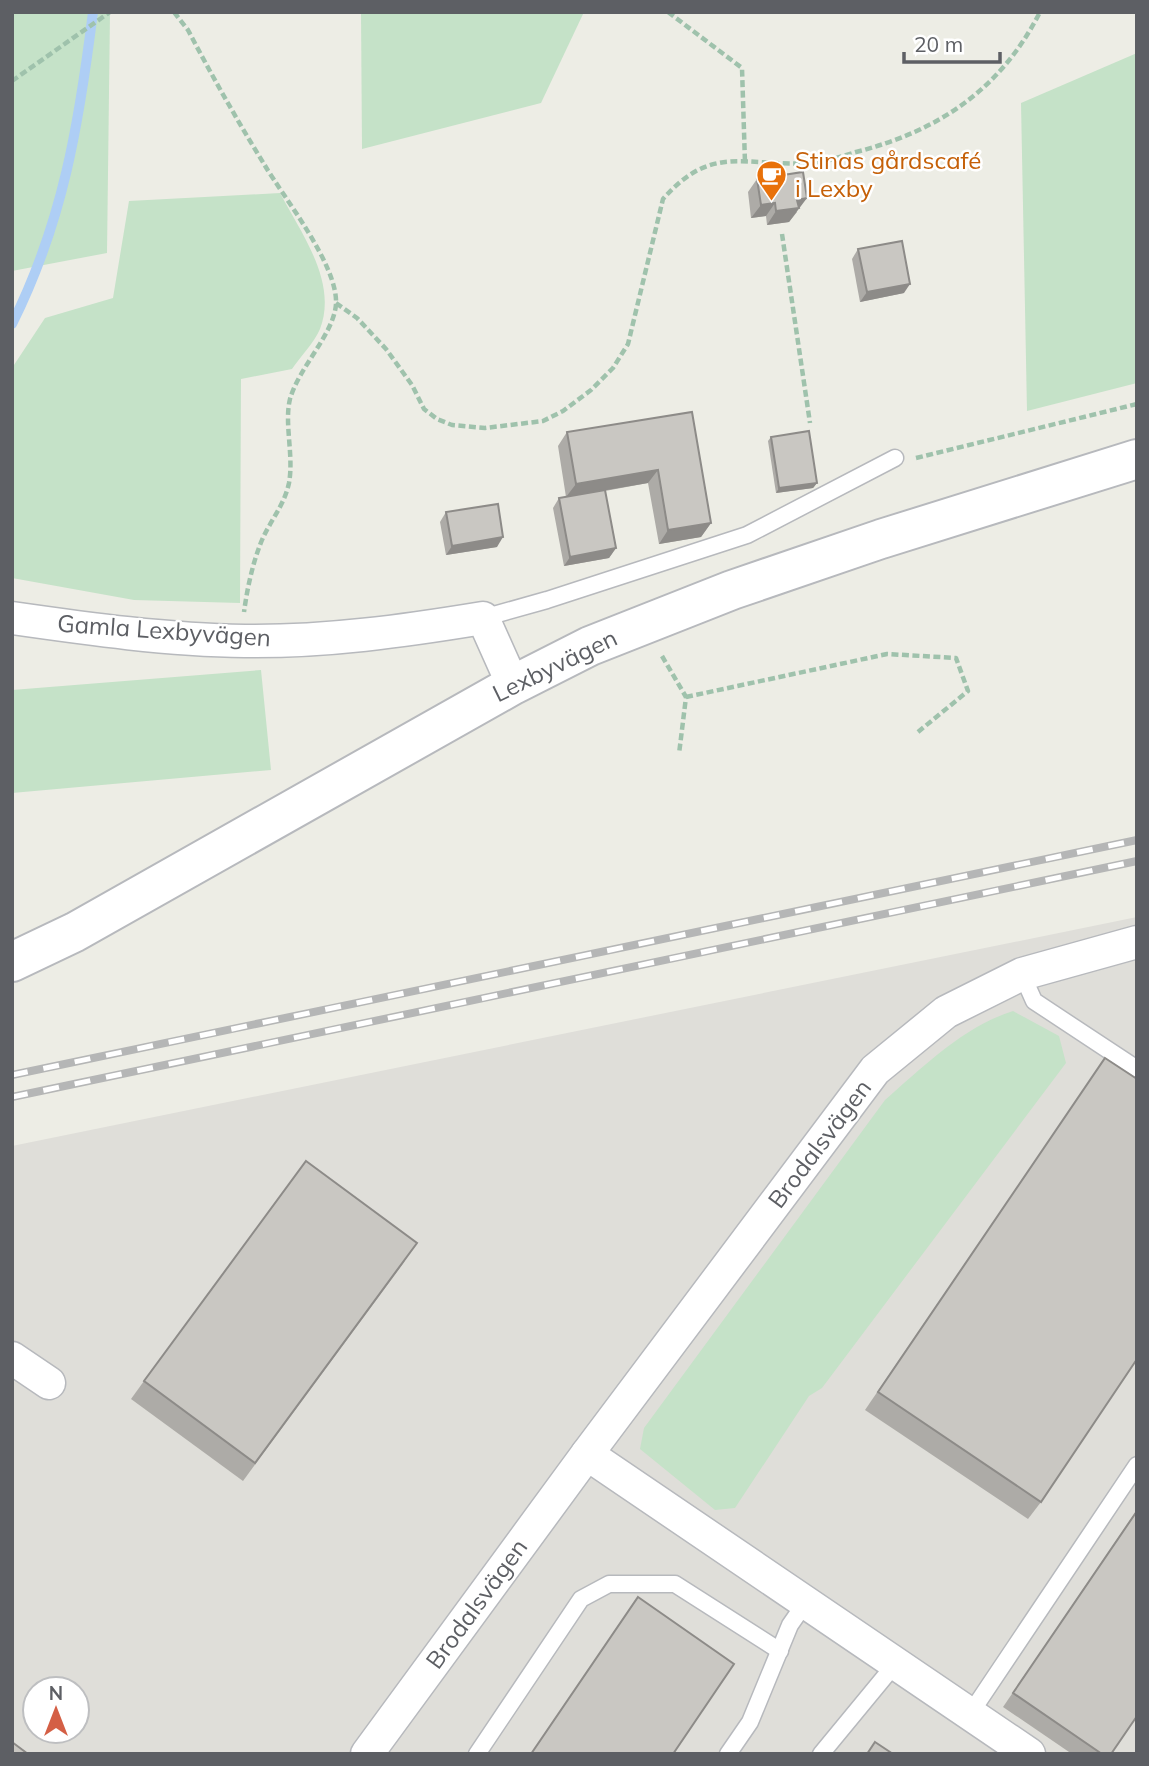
<svg xmlns="http://www.w3.org/2000/svg" width="1149" height="1766" font-family="Mulish,sans-serif">
<style>
.industrial{fill:#dfded9;fill-rule:evenodd}
.green{fill:#c5e2c8}
.lines{fill:none;stroke-linecap:round;stroke-linejoin:round}
.stream{stroke:#aecef5;stroke-width:10}
.service-casing{stroke:#b7b9bd;stroke-width:19}
.minor-casing{stroke:#b7b9bd;stroke-width:35}
.tertiary-casing{stroke:#b7b9bd;stroke-width:42}
.path{stroke:#9fc2ac;stroke-width:4.5;stroke-dasharray:7 3.5;stroke-linecap:butt}
.service{stroke:#fff;stroke-width:16}
.minor{stroke:#fff;stroke-width:32}
.tertiary{stroke:#fff;stroke-width:38}
.rail-casing{stroke:#b5b6b6;stroke-width:8}
.rail{stroke:#fff;stroke-width:5;stroke-dasharray:16;stroke-linecap:butt}
.wall{fill:#adaba7}
.shaded-wall{fill:#8d8b88}
.building{fill:#c9c7c2;stroke:#8d8b88;stroke-width:2}
.labels{text-anchor:middle;stroke-width:5;stroke-linejoin:round;paint-order:stroke}
.food-label{font-size:24px;fill:#c56008;stroke:#fff;text-anchor:start}
.street-label{font-size:24px;fill:#5d5f64;stroke:#fff}
</style>
<rect width="100%" height="100%" fill="#edede5"/>
<path class="industrial" d="M1137,917V1754H12V1146ZM35,1689H77V1731H35Z"/>
<g class="green">
<polygon points="12,12 110,12 107,253 12,271"/>
<polygon points="361,12 584,12 541,103 362,149"/>
<polygon points="1137,53 1137,383 1027,411 1021,103"/>
<path d="M280,193C301,233 338,282 320,329C314,343 300,357 292,369L241,379L240,603L134,600L12,578V368L45,318L113,298L129,201Z"/>
<polygon points="261,670 271,770 12,793 12,690"/>
<path d="M1013,1011L1059,1036L1066,1063L822,1388L809,1396L735,1508L715,1510L640,1449L644,1428L885,1100C924,1066 963,1027 1013,1011Z"/>
</g>
<g class="lines">
<path class="stream" d="M12,324C63,222 79,124 93,12"/>
<defs>
<g id="service">
<polyline points="483,618 547,600 747,535 895,458"/>
<polyline points="1022,974 1034,1001 1137,1069"/>
<polyline points="970,1714 1137,1465"/>
<polyline points="477,1754 581,1599 609,1584 675,1584 780,1651"/>
<polyline points="728,1754 750,1722 790,1625 806,1602"/>
<polyline points="821,1754 896,1663"/>
</g>
<g id="minor">
<path d="M12,618C89,629 168,640 245,641C325,642 404,631 483,618L513,685"/>
<polyline points="12,1358 49,1383"/>
<polyline points="587,1454 1029,1754"/>
<polyline points="367,1754 587,1454 875,1070 946,1012 1022,974 1137,942"/>
</g>
<polyline id="tertiary" points="12,962 75,932 513,685 590,646 732,590 881,539 1137,459"/>
</defs>
<use href="#service" class="service-casing"/>
<use href="#minor" class="minor-casing"/>
<use href="#tertiary" class="tertiary-casing"/>
<g class="path">
<path d="M174,12L188,30C212,76 237,120 264,164C284,198 338,265 336,304C334,334 299,367 290,399C284,423 294,456 289,483C284,507 268,523 260,545C252,566 247,590 244,612"/>
<polyline points="668,12 742,68 745,163"/>
<polyline points="12,81 110,12"/>
<polyline points="782,234 810,423"/>
<path d="M336,303L357,318L386,349L412,385L424,409L437,419L452,425L485,428L543,421L563,411L591,390L613,368L628,344L663,199C712,143 745,167 810,163C825,163 842,156 856,152C939,131 1001,89 1040,12"/>
<polyline points="916,458 1137,404"/>
<polyline points="662,656 686,697 679,754"/>
<polyline points="686,697 887,654 956,658 968,691 918,732"/>
</g>
<use href="#service" class="service"/>
<use href="#minor" class="minor"/>
<use href="#tertiary" class="tertiary"/>
<defs>
<g id="rail">
<polyline points="12,1075 1137,840"/>
<polyline points="12,1097 1137,861"/>
</g>
</defs>
<use href="#rail" class="rail-casing"/>
<use href="#rail" class="rail"/>
</g>
<g class="wall">
<polygon points="757,179 797,212 789,222 767,225 766,216 751,218 748,192"/>
<polygon points="858,249 904,293 860,302 852,259"/>
<polygon points="692,412 711,523 701,537 659,544 648,483 605,491 616,548 609,558 564,566 553,508 559,498 566,497 558,446 567,432"/>
<polygon points="771,437 817,483 813,488 776,493 768,441"/>
<polygon points="446,512 497,547 446,555 440,522"/>
<polygon points="1105,1058 1041,1502 1028,1519 865,1410"/>
<polygon points="405,1261 243,1481 131,1399 144,1381"/>
<polygon points="1137,1510 1111,1754 1072,1754 1003,1707"/>
</g>
<g class="shaded-wall">
<polygon points="807,198 789,222 767,225 776,211 797,200"/>
<polygon points="775,203 766,216 751,218 761,205"/>
<polygon points="910,284 904,293 860,302 867,292"/>
<polygon points="658,470 648,483 566,497 576,484"/>
<polygon points="817,483 813,488 776,493 779,488"/>
<polygon points="711,523 701,537 659,544 668,530"/>
<polygon points="503,537 497,547 446,555 452,546"/>
<polygon points="616,548 609,558 564,566 570,557"/>
</g>
<g class="building">
<polygon points="803,172 807,198 797,200 799,208 776,211 775,203 761,205 757,179"/>
<polygon points="902,241 910,284 867,292 858,249"/>
<polygon points="692,412 711,523 668,530 658,470 576,484 567,432"/>
<polygon points="809,431 817,483 779,488 771,437"/>
<polygon points="605,490 616,548 570,557 559,498"/>
<polygon points="498,504 503,537 452,546 446,512"/>
<polygon points="1105,1058 1137,1079 1137,1359 1041,1502 878,1392"/>
<polygon points="306,1161 417,1243 255,1463 144,1381"/>
<polygon points="1137,1511 1137,1716 1111,1754 1102,1754 1013,1693"/>
<polygon points="638,1597 734,1664 673,1754 531,1754"/>
<polygon points="12,1742 28,1754 12,1754"/>
<polygon points="875,1742 893,1754 867,1754"/>
</g>
<defs>
<symbol id="cafe-pin" viewBox="-11 -11 22 30"><path d="M0 17L-7.5 6A9.5 9.5 0 1 1 7.5 6Z" fill="#e8710a" stroke="#fff"/><path d="M-5.5-4.5H6V0H3Q3 3.5 0 3.5H-2.5Q-5.5 3.5-5.5 0ZM3-3.2v2h1.7v-2ZM-6 4.5H4V6H-6Z" fill="#fff"/></symbol>
</defs>
<g fill-rule="evenodd">
<use href="#cafe-pin" x="754" y="158" width="35" height="47"/>
</g>
<g class="labels">
<g class="food-label">
<text x="795" y="169">Stinas gårdscafé<tspan x="795" dy="28">i Lexby</tspan></text>
</g>
<g class="street-label">
<text transform="translate(164 631) rotate(4)" y="8">Gamla Lexbyvägen</text>
<text transform="translate(555 666) rotate(-26)" y="8">Lexbyvägen</text>
<text transform="translate(820 1144) rotate(-53)" y="8">Brodalsvägen</text>
<text transform="translate(477 1604) rotate(-54)" y="8">Brodalsvägen</text>
</g>
</g>
<rect width="1149" height="1766" fill="none" stroke="#5d5f64" stroke-width="28"/>
<g transform="translate(56 1710)"><circle r="33" fill="#ffffff" stroke="#bebfc1" stroke-width="2"/>
<path d="M0-5L12 26L0 18L-12 26Z" fill="#d45f45"/>
<text y="-10" font-size="19" font-weight="bold" text-anchor="middle" fill="#5d5f64">N</text>
</g>
<path d="M904 52v10h96v-10" fill="none" stroke="#5d5f64" stroke-width="3.5"/>
<text x="914" y="52" font-size="21" fill="#5d5f64" stroke="#ffffff" stroke-width="5" paint-order="stroke">20 m</text>
</svg>
